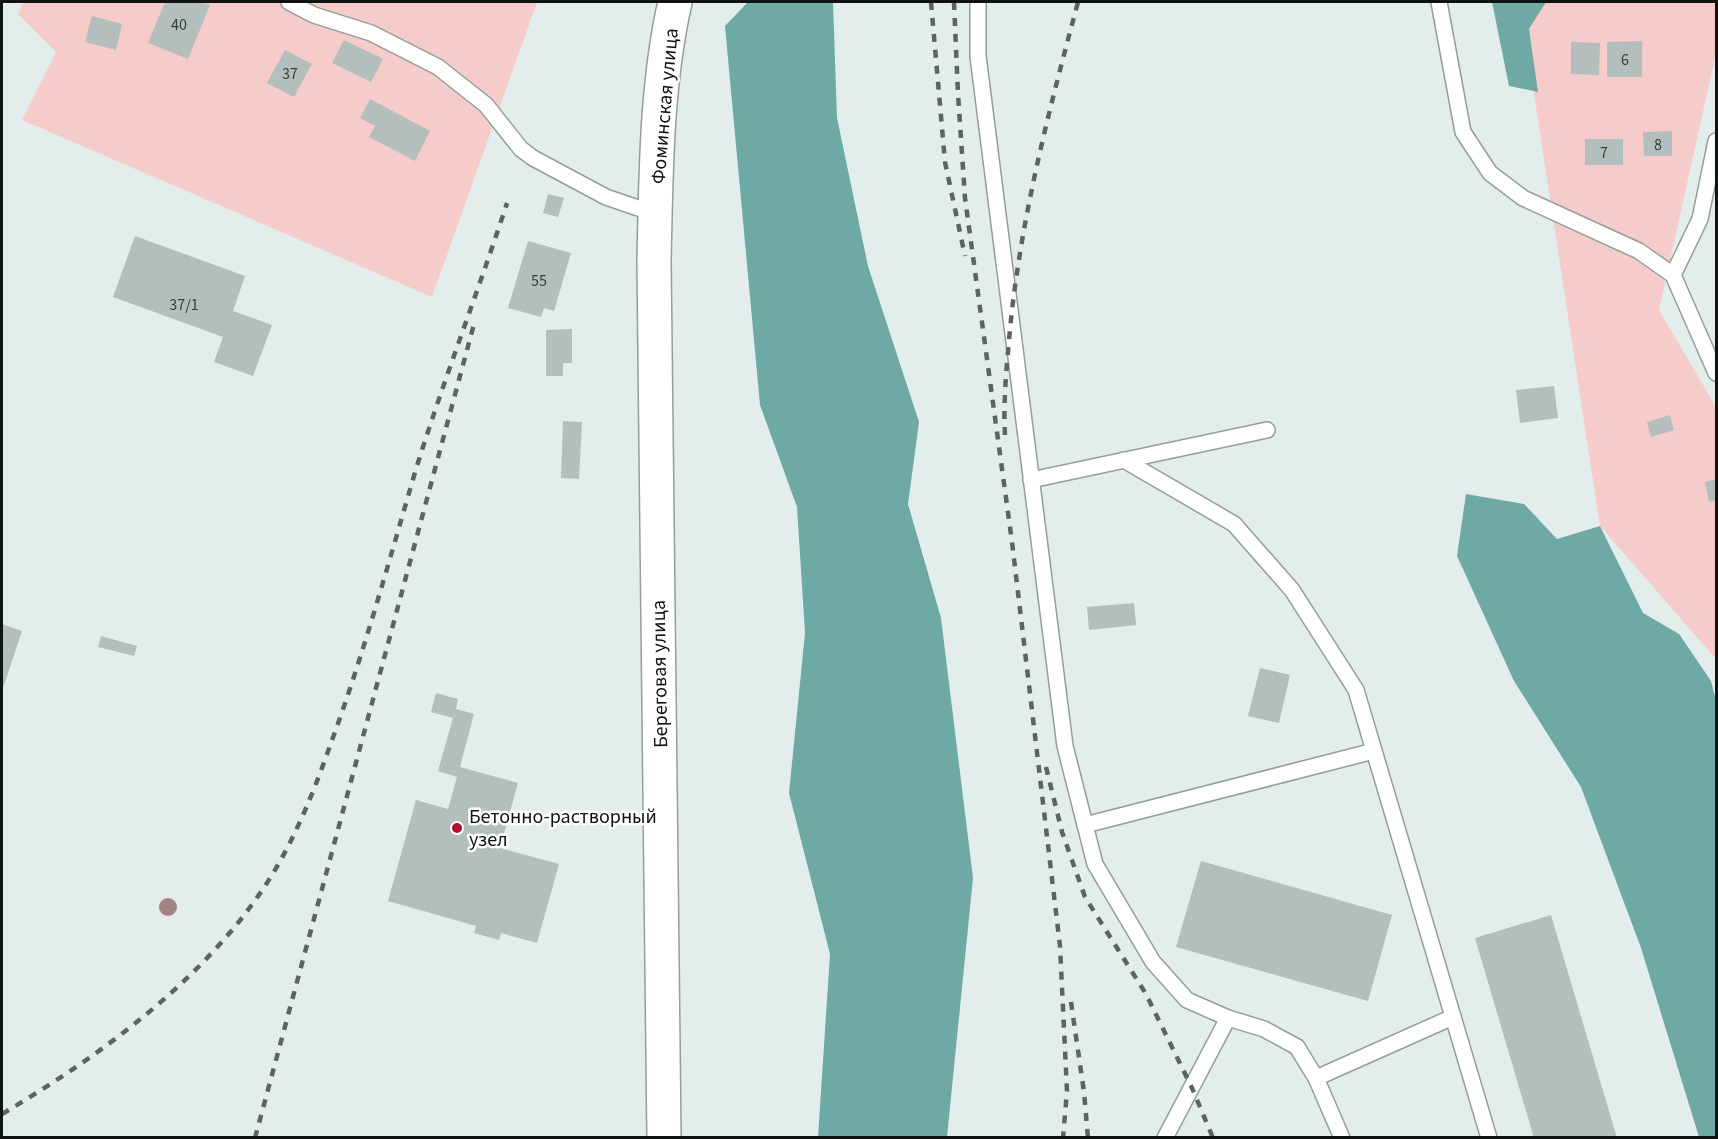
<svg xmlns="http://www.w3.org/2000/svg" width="1718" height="1139" font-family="'Source Sans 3',sans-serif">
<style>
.green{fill:#f5ccca}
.water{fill:#6ea9a6}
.building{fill:#b3bebd}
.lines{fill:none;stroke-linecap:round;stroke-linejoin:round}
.service-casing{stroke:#939e9d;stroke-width:18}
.tertiary-casing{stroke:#939e9d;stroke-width:36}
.service{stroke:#fff;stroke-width:15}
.tertiary{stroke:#fff;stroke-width:33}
.rail{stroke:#5c6362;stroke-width:4.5;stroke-dasharray:8 8;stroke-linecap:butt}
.tree{fill:#a28484}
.poi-dot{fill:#aa152b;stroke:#fff;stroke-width:2}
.labels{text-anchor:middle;stroke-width:5;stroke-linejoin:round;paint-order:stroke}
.number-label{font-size:16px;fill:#383e3d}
.street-label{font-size:20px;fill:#0f1312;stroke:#fff}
.poi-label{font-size:20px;fill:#0f1312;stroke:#fff;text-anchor:start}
</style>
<rect width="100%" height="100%" fill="#e2edec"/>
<g class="green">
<polygon points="23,2 537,2 432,297 22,120 56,52 18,14"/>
<polygon points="1520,2 1716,2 1716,53 1659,310 1716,407 1716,659 1600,526"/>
</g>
<g class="water">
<polygon points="748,2 833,2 837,118 868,266 919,422 908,504 941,618 973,878 947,1137 818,1137 830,954 789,793 805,633 797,507 760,405 725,26"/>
<polygon points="1492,2 1546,2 1529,29 1538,92 1509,86"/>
<polygon points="1466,494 1524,504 1557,539 1600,526 1643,613 1679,634 1711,681 1716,701 1716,1137 1699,1137 1641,948 1581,787 1514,681 1457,556"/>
</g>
<g class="building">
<polygon points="165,2 200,2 210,5 188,59 148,43"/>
<polygon points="92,16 122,24 116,50 85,42"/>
<polygon points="344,40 383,59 371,82 332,63"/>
<polygon points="1642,41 1642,77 1607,77 1607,42"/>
<polygon points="1571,42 1600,43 1599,75 1571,74"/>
<polygon points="285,50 312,64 294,97 267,83"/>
<polygon points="370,99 430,131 415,161 369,137 375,126 360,118"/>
<polygon points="1672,131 1672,156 1644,156 1643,132"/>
<rect x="1585" y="139" width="38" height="26"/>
<polygon points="548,194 564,198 558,217 543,213"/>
<polygon points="135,236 245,276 233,311 272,325 253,376 214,362 223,337 113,297"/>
<polygon points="528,241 571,253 554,311 544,308 541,317 508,308"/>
<polygon points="572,329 572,363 563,363 563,376 546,376 546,330"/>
<polygon points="1554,386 1558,418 1520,423 1516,390"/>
<polygon points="1670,415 1674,430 1651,437 1647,422"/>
<polygon points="563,421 582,422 579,479 561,478"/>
<polygon points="1716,479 1716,500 1709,502 1705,482"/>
<polygon points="1134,603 1136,625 1089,630 1087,607"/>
<polygon points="2,624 22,631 2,691"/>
<polygon points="101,636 137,646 134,656 98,647"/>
<polygon points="1260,668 1290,675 1279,723 1248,716"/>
<polygon points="436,693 458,699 456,709 474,714 460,767 518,783 500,848 559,864 537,943 501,933 499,940 474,933 476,926 388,901 416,800 448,809 457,777 438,771 453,718 431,712"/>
<polygon points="1201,861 1392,915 1368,1001 1176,947"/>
<polygon points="1551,915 1617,1138 1534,1138 1475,938"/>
</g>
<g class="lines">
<defs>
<g id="service">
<polyline points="289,2 314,15 371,33 438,67 486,105 521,149 533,158 606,197 638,208 655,211"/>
<polyline points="978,2 978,56 1065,746 1095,864 1153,962 1187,1000 1228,1018 1264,1029 1297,1047 1316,1078 1342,1138"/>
<polyline points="1439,2 1463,132 1490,173 1523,198 1639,251 1673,275 1716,373"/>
<polyline points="1673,275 1700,219 1716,141"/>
<polyline points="1124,460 1234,524 1292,590 1356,690 1489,1138"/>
<polyline points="1031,480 1267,430"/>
<polyline points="1085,825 1374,751"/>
<polyline points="1316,1078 1453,1017"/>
<polyline points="1165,1138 1228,1018"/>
</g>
<path id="tertiary" d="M664,1138L654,261C656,174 656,86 675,2"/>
</defs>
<use href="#service" class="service-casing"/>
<use href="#tertiary" class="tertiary-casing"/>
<use href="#service" class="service"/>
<use href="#tertiary" class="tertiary"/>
<g class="rail">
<polyline points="931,2 945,162 965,256"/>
<polyline points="954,2 958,94 965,198 1012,542 1060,946 1067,1091 1063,1138"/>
<path d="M1005,435C1003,399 1007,364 1010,329C1021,217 1049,110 1078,2"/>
<polyline points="1046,767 1062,832 1085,897 1146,994 1192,1088 1213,1138"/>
<polyline points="1071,1002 1084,1092 1088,1138"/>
<path d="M2,1114C95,1059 193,988 256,899C290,852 312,797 331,743C364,653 389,561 416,469C444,379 478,292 507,203"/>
<polyline points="255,1138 474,324"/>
</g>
</g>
<circle class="tree" cx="168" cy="907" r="9"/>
<circle class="poi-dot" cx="457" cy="828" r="6"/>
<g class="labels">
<g class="number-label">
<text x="179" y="30">40</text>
<text x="1625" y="65">6</text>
<text x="290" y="79">37</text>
<text x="1658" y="150">8</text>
<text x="1604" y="158">7</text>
<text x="539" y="286">55</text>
<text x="184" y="310">37/1</text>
</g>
<g class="street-label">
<text transform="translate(664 106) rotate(-85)" y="7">Фоминская улица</text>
<text transform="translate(659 674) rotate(-91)" y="7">Береговая улица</text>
</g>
<g class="poi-label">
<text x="469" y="823">Бетонно-растворный<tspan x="469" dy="23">узел</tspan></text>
</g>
</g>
<rect width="1718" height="1139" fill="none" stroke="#0f1312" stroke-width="6"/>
</svg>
